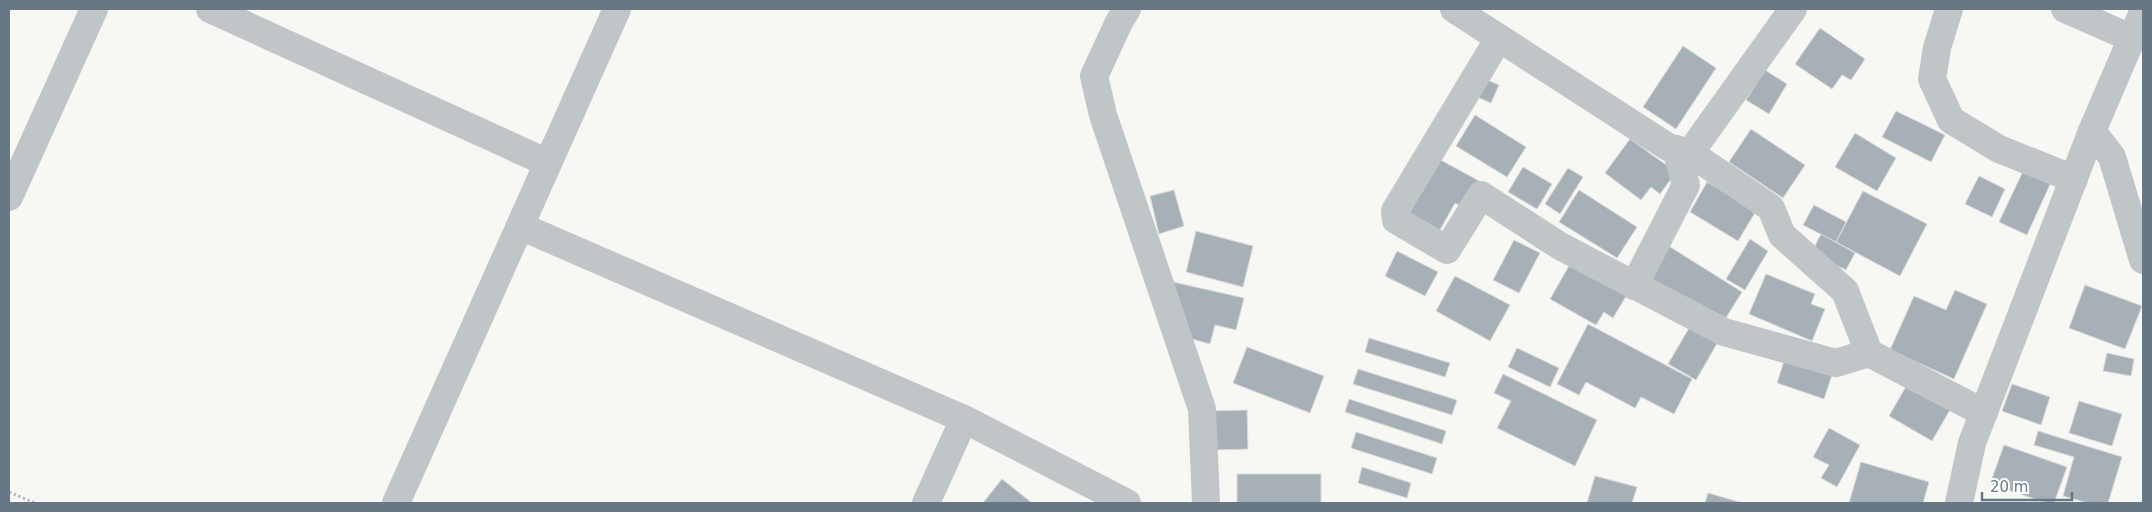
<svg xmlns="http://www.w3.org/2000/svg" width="2152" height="512" font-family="'DejaVu Sans',sans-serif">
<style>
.building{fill:#a7b0b6;stroke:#d9d9d7}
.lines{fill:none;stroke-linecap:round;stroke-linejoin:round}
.path{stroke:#b8bcbf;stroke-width:3;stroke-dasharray:2.5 2.5;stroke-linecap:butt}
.minor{stroke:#c0c5c8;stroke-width:28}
</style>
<rect width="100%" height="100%" fill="#f7f7f4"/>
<g class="building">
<polygon points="1820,28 1865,59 1851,80 1842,75 1832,89 1795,64"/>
<polygon points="1683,46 1716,68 1676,129 1643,107"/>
<polygon points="1765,70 1787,84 1769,114 1746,100"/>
<polygon points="1483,78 1499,85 1491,103 1475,96"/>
<polygon points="1896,111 1945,135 1931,162 1882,137"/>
<polygon points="1475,115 1526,147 1507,177 1456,146"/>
<polygon points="1751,129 1805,165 1783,198 1729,162"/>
<polygon points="1855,133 1896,158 1877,191 1835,167"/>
<polygon points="1630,139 1676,172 1660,194 1651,187 1641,200 1605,173"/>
<polygon points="1435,157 1481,182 1466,209 1455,203 1436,237 1401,218"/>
<polygon points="1523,167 1552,184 1537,209 1508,192"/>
<polygon points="2025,167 2052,180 2027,235 1999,222"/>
<polygon points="1568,168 1583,177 1560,214 1545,204"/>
<polygon points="1979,176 2005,189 1992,217 1965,204"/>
<polygon points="1707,182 1756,211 1738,241 1690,212"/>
<polygon points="1174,190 1184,226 1159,234 1150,196"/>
<polygon points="1579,190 1637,227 1617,258 1559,222"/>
<polygon points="1863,191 1927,224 1900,276 1836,242"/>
<polygon points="1814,205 1846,222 1836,242 1803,225"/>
<polygon points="1196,231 1253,246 1243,287 1186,272"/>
<polygon points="1821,234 1855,253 1846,270 1811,253"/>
<polygon points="1750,239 1768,251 1745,290 1726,279"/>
<polygon points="1514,240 1540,253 1519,293 1493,280"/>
<polygon points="1667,245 1742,292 1722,324 1647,277"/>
<polygon points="1397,251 1438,272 1425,296 1385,276"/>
<polygon points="1573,259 1629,291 1613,318 1604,312 1596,325 1550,299"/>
<polygon points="1766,274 1815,294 1811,304 1825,309 1812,341 1749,314"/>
<polygon points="1455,276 1510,305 1490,341 1436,311"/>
<polygon points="1173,282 1244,298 1236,330 1215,325 1210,344 1192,339"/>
<polygon points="2085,285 2142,306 2125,349 2069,328"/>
<polygon points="1955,290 1987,304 1954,379 1890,350 1914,296 1946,310"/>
<polygon points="1588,324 1692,379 1674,414 1641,397 1635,408 1586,382 1579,395 1557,384"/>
<polygon points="1691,325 1719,340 1696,380 1668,364"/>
<polygon points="1369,338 1450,363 1445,377 1365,352"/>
<polygon points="1247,347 1324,376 1310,413 1233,383"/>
<polygon points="1517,348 1559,368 1550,387 1508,367"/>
<polygon points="2107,353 2134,359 2131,376 2103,371"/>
<polygon points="1786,355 1833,372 1824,399 1777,383"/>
<polygon points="1358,369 1457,400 1452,415 1353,384"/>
<polygon points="1503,374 1597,420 1575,466 1497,428 1511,401 1494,393"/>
<polygon points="1908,383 1951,408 1932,441 1889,416"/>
<polygon points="2012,384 2050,397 2041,425 2002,411"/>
<polygon points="1349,399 1446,431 1442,444 1345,412"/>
<polygon points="2079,401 2122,414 2112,446 2069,433"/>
<polygon points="1247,410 1248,449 1212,450 1211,411"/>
<polygon points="1829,428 1860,445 1837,487 1821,478 1829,465 1813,457"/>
<polygon points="2038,431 2122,457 2108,503 2088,503 2063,496 2074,457 2034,445"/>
<polygon points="1356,432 1437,458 1432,474 1351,448"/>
<polygon points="2004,445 2067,467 2054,503 2047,503 1990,484"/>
<polygon points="1861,462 1929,482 1923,503 1849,503"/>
<polygon points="1362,467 1411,483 1407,498 1358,483"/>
<rect x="1237" y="474" width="84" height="29"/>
<polygon points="1595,476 1637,487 1632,503 1587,503"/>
<polygon points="1002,479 1032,503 983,503"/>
<polygon points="1708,493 1743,503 1705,503"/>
</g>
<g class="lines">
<polyline class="path" points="9,492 35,503"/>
<g class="minor">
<polyline points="210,9 548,163"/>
<polyline points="1127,9 1119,22 1094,76 1103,115 1202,409 1206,503"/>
<polyline points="1454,9 1668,147 1690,153 1793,9"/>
<polyline points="1949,9 1937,48 1932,79 1951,120 1999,149 2074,179"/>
<polyline points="2065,9 2131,38"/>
<polyline points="1499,38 1395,211 1396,220 1447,250 1481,195 1560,246 1724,332 1836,363 1869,353"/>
<polyline points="2092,131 2112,157 2143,260"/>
<polyline points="1690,153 1771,208 1782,235 1845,291 1869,353 1984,413"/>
<polyline points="9,197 94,9"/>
<polyline points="520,226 964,419 1127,503"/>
<polyline points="1634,286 1686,185 1676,149"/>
<polyline points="396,503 617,9"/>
<polyline points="926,503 964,419"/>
<polyline points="1959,503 1972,443 2092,131 2143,12"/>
</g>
</g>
<rect width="2152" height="512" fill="none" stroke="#667885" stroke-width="20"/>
<path d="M1982 492v8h90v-8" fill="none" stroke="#667885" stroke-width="2.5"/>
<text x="1990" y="492" font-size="15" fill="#667885" stroke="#ffffff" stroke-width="4" paint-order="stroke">20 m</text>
</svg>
